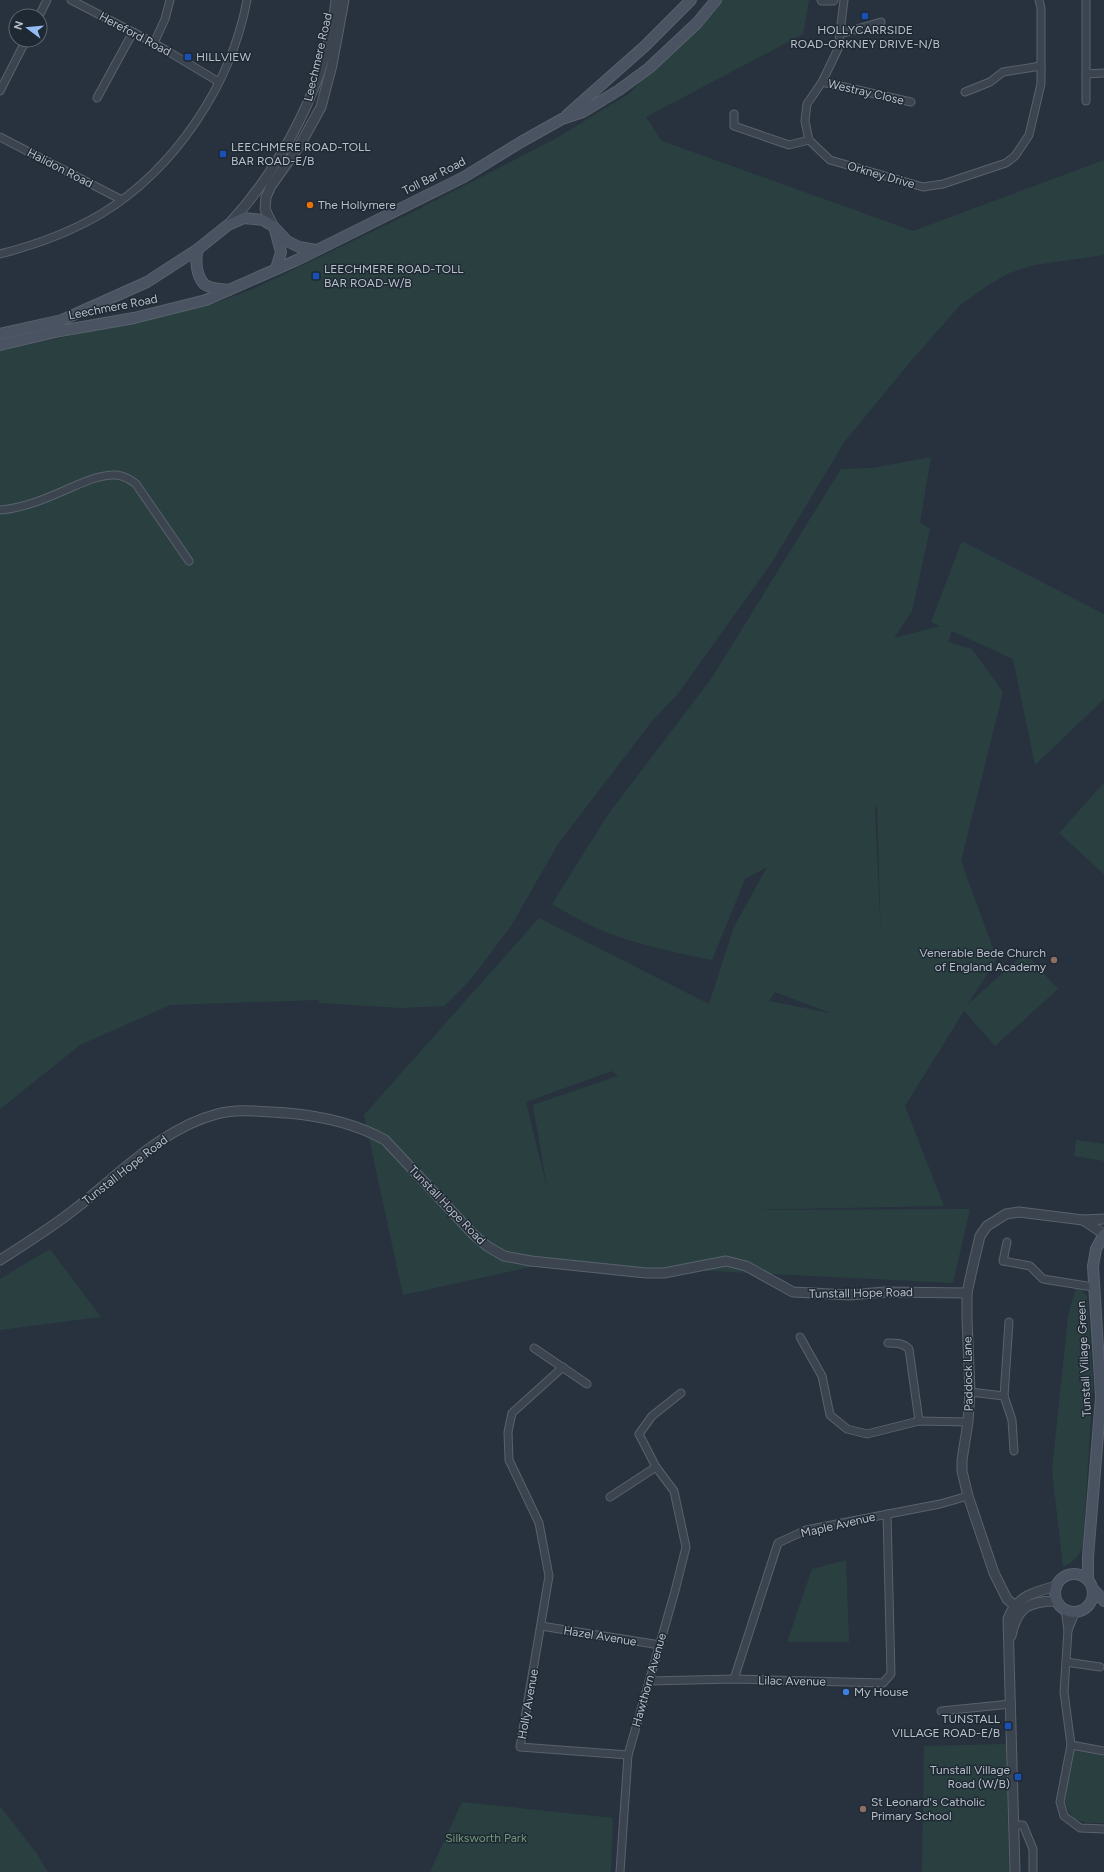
<svg xmlns="http://www.w3.org/2000/svg" width="1104" height="1872" font-family="Figtree,sans-serif">
<style>
.green{fill:#2a4040;fill-rule:evenodd}
.lines{fill:none;stroke-linecap:round;stroke-linejoin:round}
.minor-casing{stroke:#58626c;stroke-width:9}
.tertiary-casing{stroke:#58626c;stroke-width:11}
.secondary-casing{stroke:#58626c;stroke-width:12}
.minor{stroke:#3b444f;stroke-width:7}
.tertiary{stroke:#3b444f;stroke-width:9}
.secondary{stroke:#495361;stroke-width:10}
.transit-dot{fill:#1a4fb4;stroke:#1f2934;stroke-width:1.5}
.food-dot{fill:#e8710a;stroke:#1f2934;stroke-width:1.5}
.education-dot{fill:#8d6e63;stroke:#1f2934;stroke-width:1.5}
.shop-dot{fill:#3f7fe0;stroke:#1f2934;stroke-width:1.5}
.labels{text-anchor:middle;stroke-width:3;stroke-linejoin:round;paint-order:stroke}
.poi-label{font-size:12px;fill:#b7bfc9;stroke:#1f2934;text-anchor:start}
.street-label{font-size:12px;fill:#b7bfc9;stroke:#1f2934}
.park-label{font-size:12px;fill:#709977;stroke:#1f2934}
</style>
<rect width="100%" height="100%" fill="#27323e"/>
<g class="green">
<polygon points="712,0 809,0 803,34 646,117 662,141 913,231 1104,160 1104,255 1035,265 1009,273 990,284 960,305 911,361 845,441 772,562 677,695 652,721 558,844 511,926 471,979 444,1006 401,1008 321,1003 318,1000 170,1005 80,1045 0,1109 0,351 207,306 253,289 413,212 555,139 630,93"/>
<path d="M931,457L920,523L930,529L912,611L894,638L940,626L931,622L962,541L1104,614V699L1035,765L1013,659L952,631L948,642L972,649L1003,692L961,861L997,959L968,1004L1025,953L1058,989L995,1046L964,1011L905,1106L944,1206L736,1210L970,1209L953,1283L549,1263L403,1295L364,1115L539,918L709,1004L734,927L767,867L745,879L712,960C673,952 633,944 596,928C581,921 566,912 552,904L607,816L711,679L841,469L872,468ZM877,805L881,938L875,810ZM775,992L833,1014H834L769,1001ZM612,1071L618,1076L533,1105L547,1188L526,1102Z"/>
<polygon points="1104,783 1104,874 1059,833"/>
<polygon points="1076,1140 1104,1144 1104,1161 1074,1156"/>
<polygon points="50,1249 101,1317 0,1330 0,1279"/>
<path d="M1076,1287L1082,1290L1087,1296L1093,1384L1083,1545C1080,1555 1073,1563 1063,1567L1052,1470L1068,1317Z"/>
<polygon points="846,1560 849,1642 787,1642 812,1569"/>
<polygon points="1006,1744 1009,1872 922,1872 924,1746"/>
<polygon points="1072,1750 1104,1756 1104,1823 1088,1823 1075,1820 1068,1810 1064,1798"/>
<polygon points="462,1802 613,1818 611,1872 430,1872"/>
<polygon points="0,1806 37,1854 48,1872 0,1872"/>
</g>
<g class="lines">
<defs>
<g id="minor">
<polyline points="71,0 154,43 219,82"/>
<polyline points="844,0 838,49 822,82 807,104 805,121 809,140 830,160 923,187 943,184 1006,163 1015,156 1029,135 1041,84 1041,8 1039,0"/>
<polyline points="1086,0 1086,101"/>
<polyline points="39,16 47,0"/>
<polyline points="840,34 881,22"/>
<polyline points="154,43 165,19 170,0"/>
<polyline points="1086,74 1104,73"/>
<polyline points="822,82 911,102"/>
<polyline points="0,91 26,40"/>
<polyline points="965,92 990,82 1003,72 1041,66"/>
<polyline points="97,98 133,32"/>
<polyline points="734,114 734,126 789,145 809,140"/>
<polyline points="0,137 120,199"/>
<path d="M0,254C35,245 69,233 101,214C175,169 231,85 247,0"/>
<path d="M0,510C25,508 47,498 70,488C84,482 101,474 117,475C124,476 131,480 136,484L189,561"/>
<polyline points="1007,1242 1003,1261 1030,1266 1043,1279 1093,1287"/>
<polyline points="800,1337 822,1376 830,1415 847,1429 867,1434 919,1421 968,1422"/>
<path d="M888,1343C897,1343 903,1343 909,1349L919,1421"/>
<polyline points="534,1348 587,1384"/>
<polyline points="563,1367 512,1413 508,1432 509,1460 539,1523 549,1576 520,1747 628,1755"/>
<polyline points="970,1392 1004,1396 1012,1420 1014,1451"/>
<polyline points="1004,1396 1009,1322"/>
<polyline points="610,1497 656,1467"/>
<polyline points="1065,1609 1068,1630 1064,1692 1071,1745 1060,1802 1064,1816 1080,1828 1104,1829"/>
<polyline points="541,1626 660,1645"/>
<polyline points="1068,1630 1076,1611"/>
<polyline points="1066,1662 1100,1667"/>
<polyline points="734,1679 778,1543 806,1530 940,1504 968,1496"/>
<polyline points="649,1681 734,1679 883,1683 891,1674 887,1514"/>
<polyline points="941,1711 1011,1704"/>
<polyline points="1071,1745 1104,1751"/>
<polyline points="1014,1825 1023,1825 1033,1849 1033,1872"/>
<polyline points="620,1872 628,1755 675,1591 686,1547 674,1491 656,1467 639,1434 652,1416 681,1393"/>
</g>
<g id="tertiary">
<polyline points="822,0 833,0"/>
<path d="M229,224C283,166 328,79 336,0"/>
<polyline points="273,226 265,209 266,197 271,186 300,145 321,107 332,65 344,0"/>
<polyline points="1083,1220 1104,1234"/>
<path d="M0,1260C25,1244 51,1228 75,1209C119,1175 162,1128 217,1114C239,1108 264,1112 287,1113C321,1116 355,1123 385,1140L473,1234L487,1246L504,1256L531,1261L646,1273H664L726,1261L746,1266L793,1292L850,1295L884,1292L967,1293"/>
<polyline points="1021,1611 1007,1599 994,1573 968,1496 962,1471 962,1460 968,1422 970,1392 967,1319 967,1293 972,1270 980,1236 987,1226 1006,1214 1019,1212 1083,1220 1104,1219"/>
<path d="M1011,1636C1017,1607 1029,1601 1057,1601"/>
<path d="M1015,1872L1008,1619C1015,1597 1036,1591 1057,1586"/>
</g>
<g id="secondary">
<polyline points="567,115 645,46 691,0"/>
<polyline points="275,230 281,252 276,269"/>
<path d="M198,249C195,260 196,275 204,284C210,289 222,289 229,290"/>
<polyline points="0,334 62,320 147,282 198,249 228,225 244,218 263,220 273,226 287,241 299,247 316,250"/>
<polyline points="0,345 60,331 134,318 206,300 297,260 464,177 521,142 562,119 583,112 619,90 649,68 697,23 716,0"/>
<circle cx="1074" cy="1593" r="19"/>
<polyline points="1088,1580 1088,1557 1101,1397 1093,1266 1096,1249 1104,1234"/>
<polyline points="1093,1589 1104,1601"/>
</g>
</defs>
<use href="#minor" class="minor-casing"/>
<use href="#tertiary" class="tertiary-casing"/>
<use href="#secondary" class="secondary-casing"/>
<use href="#minor" class="minor"/>
<use href="#tertiary" class="tertiary"/>
<use href="#secondary" class="secondary"/>
</g>
<g class="transit-dot">
<rect x="861" y="12" width="8" height="8" rx="2"/>
<rect x="184" y="53" width="8" height="8" rx="2"/>
<rect x="219" y="150" width="8" height="8" rx="2"/>
<rect x="312" y="272" width="8" height="8" rx="2"/>
<rect x="1004" y="1722" width="8" height="8" rx="2"/>
<rect x="1014" y="1773" width="8" height="8" rx="2"/>
</g>
<circle class="food-dot" cx="310" cy="205" r="4"/>
<g class="education-dot">
<circle cx="1054" cy="960" r="4"/>
<circle cx="863" cy="1809" r="4"/>
</g>
<circle class="shop-dot" cx="846" cy="1692" r="4"/>
<g class="labels">
<g class="poi-label">
<text x="865" y="34" text-anchor="middle">HOLLYCARRSIDE<tspan x="865" dy="14">ROAD-ORKNEY DRIVE-N/B</tspan></text>
<text x="196" y="61">HILLVIEW</text>
<text x="231" y="151">LEECHMERE ROAD-TOLL<tspan x="231" dy="14">BAR ROAD-E/B</tspan></text>
<text x="318" y="209">The Hollymere</text>
<text x="324" y="273">LEECHMERE ROAD-TOLL<tspan x="324" dy="14">BAR ROAD-W/B</tspan></text>
<text x="1046" y="957" text-anchor="end">Venerable Bede Church<tspan x="1046" dy="14">of England Academy</tspan></text>
<text x="854" y="1696">My House</text>
<text x="1000" y="1723" text-anchor="end">TUNSTALL<tspan x="1000" dy="14">VILLAGE ROAD-E/B</tspan></text>
<text x="1010" y="1774" text-anchor="end">Tunstall Village<tspan x="1010" dy="14">Road (W/B)</tspan></text>
<text x="871" y="1806">St Leonard's Catholic<tspan x="871" dy="14">Primary School</tspan></text>
</g>
<g class="street-label">
<text transform="translate(135 34) rotate(28)" y="4">Hereford Road</text>
<text transform="translate(318 57) rotate(-77)" y="4">Leechmere Road</text>
<text transform="translate(866 92) rotate(13)" y="4">Westray Close</text>
<text transform="translate(60 168) rotate(27)" y="4">Halidon Road</text>
<text transform="translate(881 175) rotate(16)" y="4">Orkney Drive</text>
<text transform="translate(434 176) rotate(-27)" y="4">Toll Bar Road</text>
<text transform="translate(113 307) rotate(-11)" y="4">Leechmere Road</text>
<text transform="translate(125 1170) rotate(-38)" y="4">Tunstall Hope Road</text>
<text transform="translate(447 1205) rotate(46)" y="4">Tunstall Hope Road</text>
<text transform="translate(861 1293) rotate(-1)" y="4">Tunstall Hope Road</text>
<text transform="translate(1084 1359) rotate(-93)" y="4">Tunstall Village Green</text>
<text transform="translate(968 1374) rotate(-91)" y="4">Paddock Lane</text>
<text transform="translate(838 1525) rotate(-13)" y="4">Maple Avenue</text>
<text transform="translate(600 1636) rotate(9)" y="4">Hazel Avenue</text>
<text transform="translate(649 1680) rotate(-74)" y="4">Hawthorn Avenue</text>
<text transform="translate(792 1681) rotate(1)" y="4">Lilac Avenue</text>
<text transform="translate(528 1704) rotate(-80)" y="4">Holly Avenue</text>
</g>
<g class="park-label">
<text x="486" y="1842">Silksworth Park</text>
</g>
</g>
<g transform="translate(28 28) rotate(286)"><circle r="19" fill="#1f2934" stroke="#5c6570"/>
<path d="M0-3L7 15L0 10L-7 15Z" fill="#93bdf2"/>
<text y="-6" font-size="11" font-weight="bold" text-anchor="middle" fill="#b7bfc9">N</text>
</g>
</svg>
